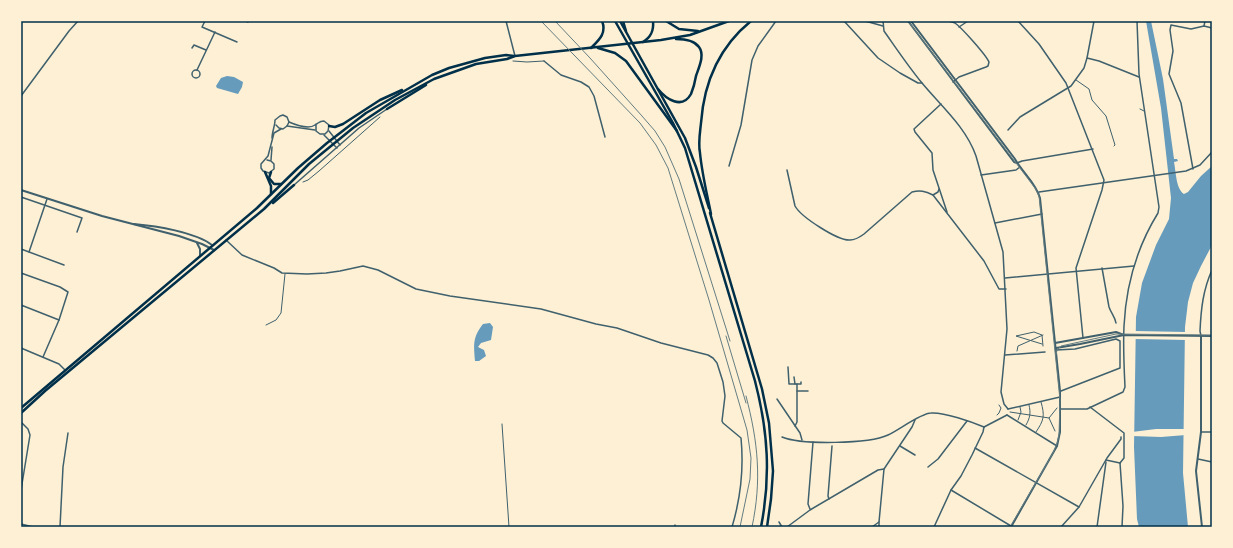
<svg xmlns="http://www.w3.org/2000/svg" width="1233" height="548" font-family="'Golos Text',sans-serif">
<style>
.water{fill:#669bbc}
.pier{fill:#fdf0d5}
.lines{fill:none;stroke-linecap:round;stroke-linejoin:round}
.service{stroke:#3f606c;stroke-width:1}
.pedestrian{stroke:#3f606c;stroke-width:1}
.minor{stroke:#3f606c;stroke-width:1.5}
.tertiary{stroke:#3f606c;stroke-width:2}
.secondary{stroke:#003049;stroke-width:2.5}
.primary{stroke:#003049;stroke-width:2.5}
.tram{stroke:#657d81;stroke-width:1}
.rail{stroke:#657d81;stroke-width:1}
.neatline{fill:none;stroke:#003049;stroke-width:1.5}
</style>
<rect width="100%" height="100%" fill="#fdf0d5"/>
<g class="water">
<path d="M1146,21H1151L1163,79L1174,159H1177L1178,161L1174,162C1176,172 1176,189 1184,194L1188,192L1201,176L1212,166V245L1201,266L1193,283L1188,302L1185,327L1183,473L1188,527H1139L1137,519L1134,447L1136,317L1142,283L1156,245L1169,219L1171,198L1161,108Z"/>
<polygon points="227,76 234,77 243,82 242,87 238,94 217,88 216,86 221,78"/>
<path d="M490,323L493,327L491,340L481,343L478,347L484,350L486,356L479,361H475C474,345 472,338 483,324Z"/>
</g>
<g class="pier">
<polygon points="1134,331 1187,332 1187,340 1134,339"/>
<polygon points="1156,429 1186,429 1186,435 1161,437 1132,436 1132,432"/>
</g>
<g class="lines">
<g class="service">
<polyline points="513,61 527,62 544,61"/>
<polyline points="1076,80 1089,89 1092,100 1106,116 1115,145 1114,146"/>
<polyline points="1140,109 1144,111"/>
<polyline points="303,182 308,180 319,171 380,117"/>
<polyline points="266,325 276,320 281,313 285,274"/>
</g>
<g class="pedestrian">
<polyline points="1042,344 1016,336 1034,332 1042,335 1043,346"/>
<polyline points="1017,351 1018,346 1043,335"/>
<polyline points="1010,412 1049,418"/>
<polyline points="997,415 999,413 1001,408 999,405"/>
<polyline points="1018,420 1021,412 1020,407"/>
<polyline points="502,424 509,527"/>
<path d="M1026,425C1030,418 1031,413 1029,405"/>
<polyline points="1055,431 1049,418 1057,408"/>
<path d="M1036,432C1044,420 1045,416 1041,402"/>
</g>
<g class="minor">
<polyline points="205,21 202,27 237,42"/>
<polyline points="246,21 248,22"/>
<polyline points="506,21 515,56"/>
<polyline points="844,21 878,58 900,73 918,83 922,83"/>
<polyline points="865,21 883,26"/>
<path d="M883,21L884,31C896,48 908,66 922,83C941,106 966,127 976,156L1003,252L1007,329L1001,392L1004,404L1008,409"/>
<path d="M949,21C951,22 953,22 955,23C962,28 986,55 989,62L988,66L986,67L959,77L953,82"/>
<polyline points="1018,21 1039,44 1066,83 1104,180 1102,190 1076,268 1083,338"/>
<polyline points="21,22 21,21"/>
<polyline points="1204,26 1205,21"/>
<polyline points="959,27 968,21"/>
<polyline points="192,48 194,45 206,50"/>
<polyline points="1087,58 1099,61 1139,77"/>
<polyline points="544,61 561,75 581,82 589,87 594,96 605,137"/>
<polyline points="197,70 215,32"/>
<circle cx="196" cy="74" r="4"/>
<polyline points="21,96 69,31 78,21"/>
<polyline points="941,104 914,129 915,132 932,153 933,170 947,212"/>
<polyline points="276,125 279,128 283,129 287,126 289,122"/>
<polyline points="287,126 315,130"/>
<polyline points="1008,130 1020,117 1071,86 1084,68 1087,58 1094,21"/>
<polyline points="329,131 340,145"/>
<polyline points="324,135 337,148"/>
<path d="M272,138C272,132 275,126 275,120L280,116L283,115L287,117L289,122C296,125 308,130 315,125C319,123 319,121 324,121L329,125L328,131L325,134H320L316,131V124"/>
<polyline points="267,160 271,161 274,164 274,169 269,173 263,171 261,168 261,164 268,156 274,133 281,129"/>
<polyline points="271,160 272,147"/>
<polyline points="1017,163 1022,161 1093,149"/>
<polyline points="729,166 741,125 752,60 758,46 776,21"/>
<polyline points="1193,169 1181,103 1169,74 1173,51 1170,30 1171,25 1191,29 1204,26 1212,28"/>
<path d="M787,170L795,206C801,217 838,241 850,240C855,240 860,237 864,234L912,192C920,190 925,191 933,195L984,261L999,289H1006"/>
<polyline points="981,175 1016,170 1020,167"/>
<polyline points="294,185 359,128 387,109"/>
<polyline points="1039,192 1186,171 1200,165 1212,152"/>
<polyline points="933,195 938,192 939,189"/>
<polyline points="21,197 82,218 77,232"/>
<polyline points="995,223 1042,214"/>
<path d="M226,240L242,255L274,268L282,273L307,274L326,273L340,271L363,266L378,270L416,289L450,296L541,309L596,324L617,328L661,343L708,355L713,358L717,363L723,382L725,396L722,421L723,423L741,438C744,469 741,497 732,527"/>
<polyline points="21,249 64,265"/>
<polyline points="29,252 47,199"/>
<path d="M1102,268L1109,307C1111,313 1115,317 1116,323"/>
<polyline points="21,273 60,287 68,292 59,320 43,357"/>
<polyline points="1005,278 1134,266"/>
<polyline points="21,305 59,320"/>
<path d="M1201,336L1200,331C1201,309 1203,290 1212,270"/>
<polyline points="21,348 59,364 65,370"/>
<polyline points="1056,350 1075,349 1116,339 1120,341 1120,368 1061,391"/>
<polyline points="1005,355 1045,352"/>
<polyline points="788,367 789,384 797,384 797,422 795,426"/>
<polyline points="794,377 795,384"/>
<polyline points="797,384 801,384 801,382"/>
<polyline points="797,391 808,391"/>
<polyline points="777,399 800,433 802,440"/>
<polyline points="1090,407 1124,433 1124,458 1120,463"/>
<polyline points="1008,409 1060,397"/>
<path d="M1061,409H1087L1123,392L1125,387C1124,367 1123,346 1124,326C1126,285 1137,247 1158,213L1159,207L1139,74L1137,21"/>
<polyline points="1007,415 1057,446"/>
<polyline points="21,422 28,429 30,435 21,490"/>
<polyline points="984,427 1007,415"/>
<polyline points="1201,432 1212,432"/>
<path d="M782,437C801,445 869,444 888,435C899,430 921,413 931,413C944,412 972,422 984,427"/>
<polyline points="900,446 915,455"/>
<polyline points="975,448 1079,507"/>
<polyline points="1198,459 1212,462"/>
<polyline points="1106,460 1120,463"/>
<polyline points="1120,463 1123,506 1122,527"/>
<polyline points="928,467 938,459 967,421"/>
<polyline points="951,490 1011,526"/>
<polyline points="829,499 828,496 832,446"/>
<polyline points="810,509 808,504 813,442"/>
<polyline points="779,522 782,527"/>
<polyline points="879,522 879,527"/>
<polyline points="21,524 33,527"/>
<polyline points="60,527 63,467 68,433"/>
<polyline points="675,527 675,525"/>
<polyline points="787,527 810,510 878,470 884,469"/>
<polyline points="872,527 879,522 884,469 912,427 915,420"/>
<polyline points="934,527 951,490 961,476 972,455 983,432 984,427"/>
<polyline points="1061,527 1079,507 1107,458 1121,439 1121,437"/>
<polyline points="1097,527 1106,462"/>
</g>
<g class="tertiary">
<polyline points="908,21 1014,162 1017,163"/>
<path d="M911,21L1015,159C1022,172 1036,183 1040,198L1060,391V432L1057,446L1011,527"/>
<polyline points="21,190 102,216 179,236 202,244 214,250"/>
<path d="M134,224C156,226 195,232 212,245"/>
<polyline points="197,243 200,249 200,256"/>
<polyline points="1201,336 1201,432 1196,471 1202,527"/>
<polyline points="1055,343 1116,332 1124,335"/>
<polyline points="1056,348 1080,344 1124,335 1212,336"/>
</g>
<g class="secondary">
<path d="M615,21L673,123L685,148L755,381C768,431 771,476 761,527"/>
<polyline points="620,21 685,138 696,167 709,208"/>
<polyline points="710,213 762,389 769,423 773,471 771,499 767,527"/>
</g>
<g class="primary">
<polyline points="623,21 626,31"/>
<polyline points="666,21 679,29 698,31"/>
<path d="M643,42C651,37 654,31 653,21"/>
<path d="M591,48C599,40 607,33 602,21"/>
<polyline points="598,48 615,53 626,61 677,131"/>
<path d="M658,89C666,99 682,110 691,94C693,89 695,82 696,76C699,67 705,55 699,47C694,40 684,39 676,39"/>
<polyline points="387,109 426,85"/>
<polyline points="329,126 335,127 343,124 380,100 402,90"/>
<polyline points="265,172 271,186 271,194"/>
<polyline points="271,172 269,178 274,184 281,184"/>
<polyline points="273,203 294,185"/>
<path d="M711,214C707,194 702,174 700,153C698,143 700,133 701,123C704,82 719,47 751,21"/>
<polyline points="21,408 257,208 298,168 327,143 366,113 432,75 449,68 485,58 506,55 514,56"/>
<polyline points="21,413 45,391 264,209 309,164 353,128 395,100 434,79 476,64 507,59 515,56 661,40 690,35 729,21"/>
</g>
<g class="tram">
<polyline points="908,21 1035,188 1039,196 1060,400 1059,435 1057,443 1053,453 1010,527"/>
<polyline points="1056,355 1057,350 1061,346 1116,334 1212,335"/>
</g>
<g class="rail">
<polyline points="541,21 640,123 656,145 668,168 709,300 747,430 751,458 750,479 740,527"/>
<polyline points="555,21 590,58 642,116 655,131 665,147 679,179 730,341"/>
<polyline points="726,336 746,403"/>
<path d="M746,396C758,442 762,480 752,527"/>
</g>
</g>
<rect width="1233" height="548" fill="none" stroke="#fdf0d5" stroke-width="44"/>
<rect x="22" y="22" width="1189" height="504" class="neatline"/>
</svg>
